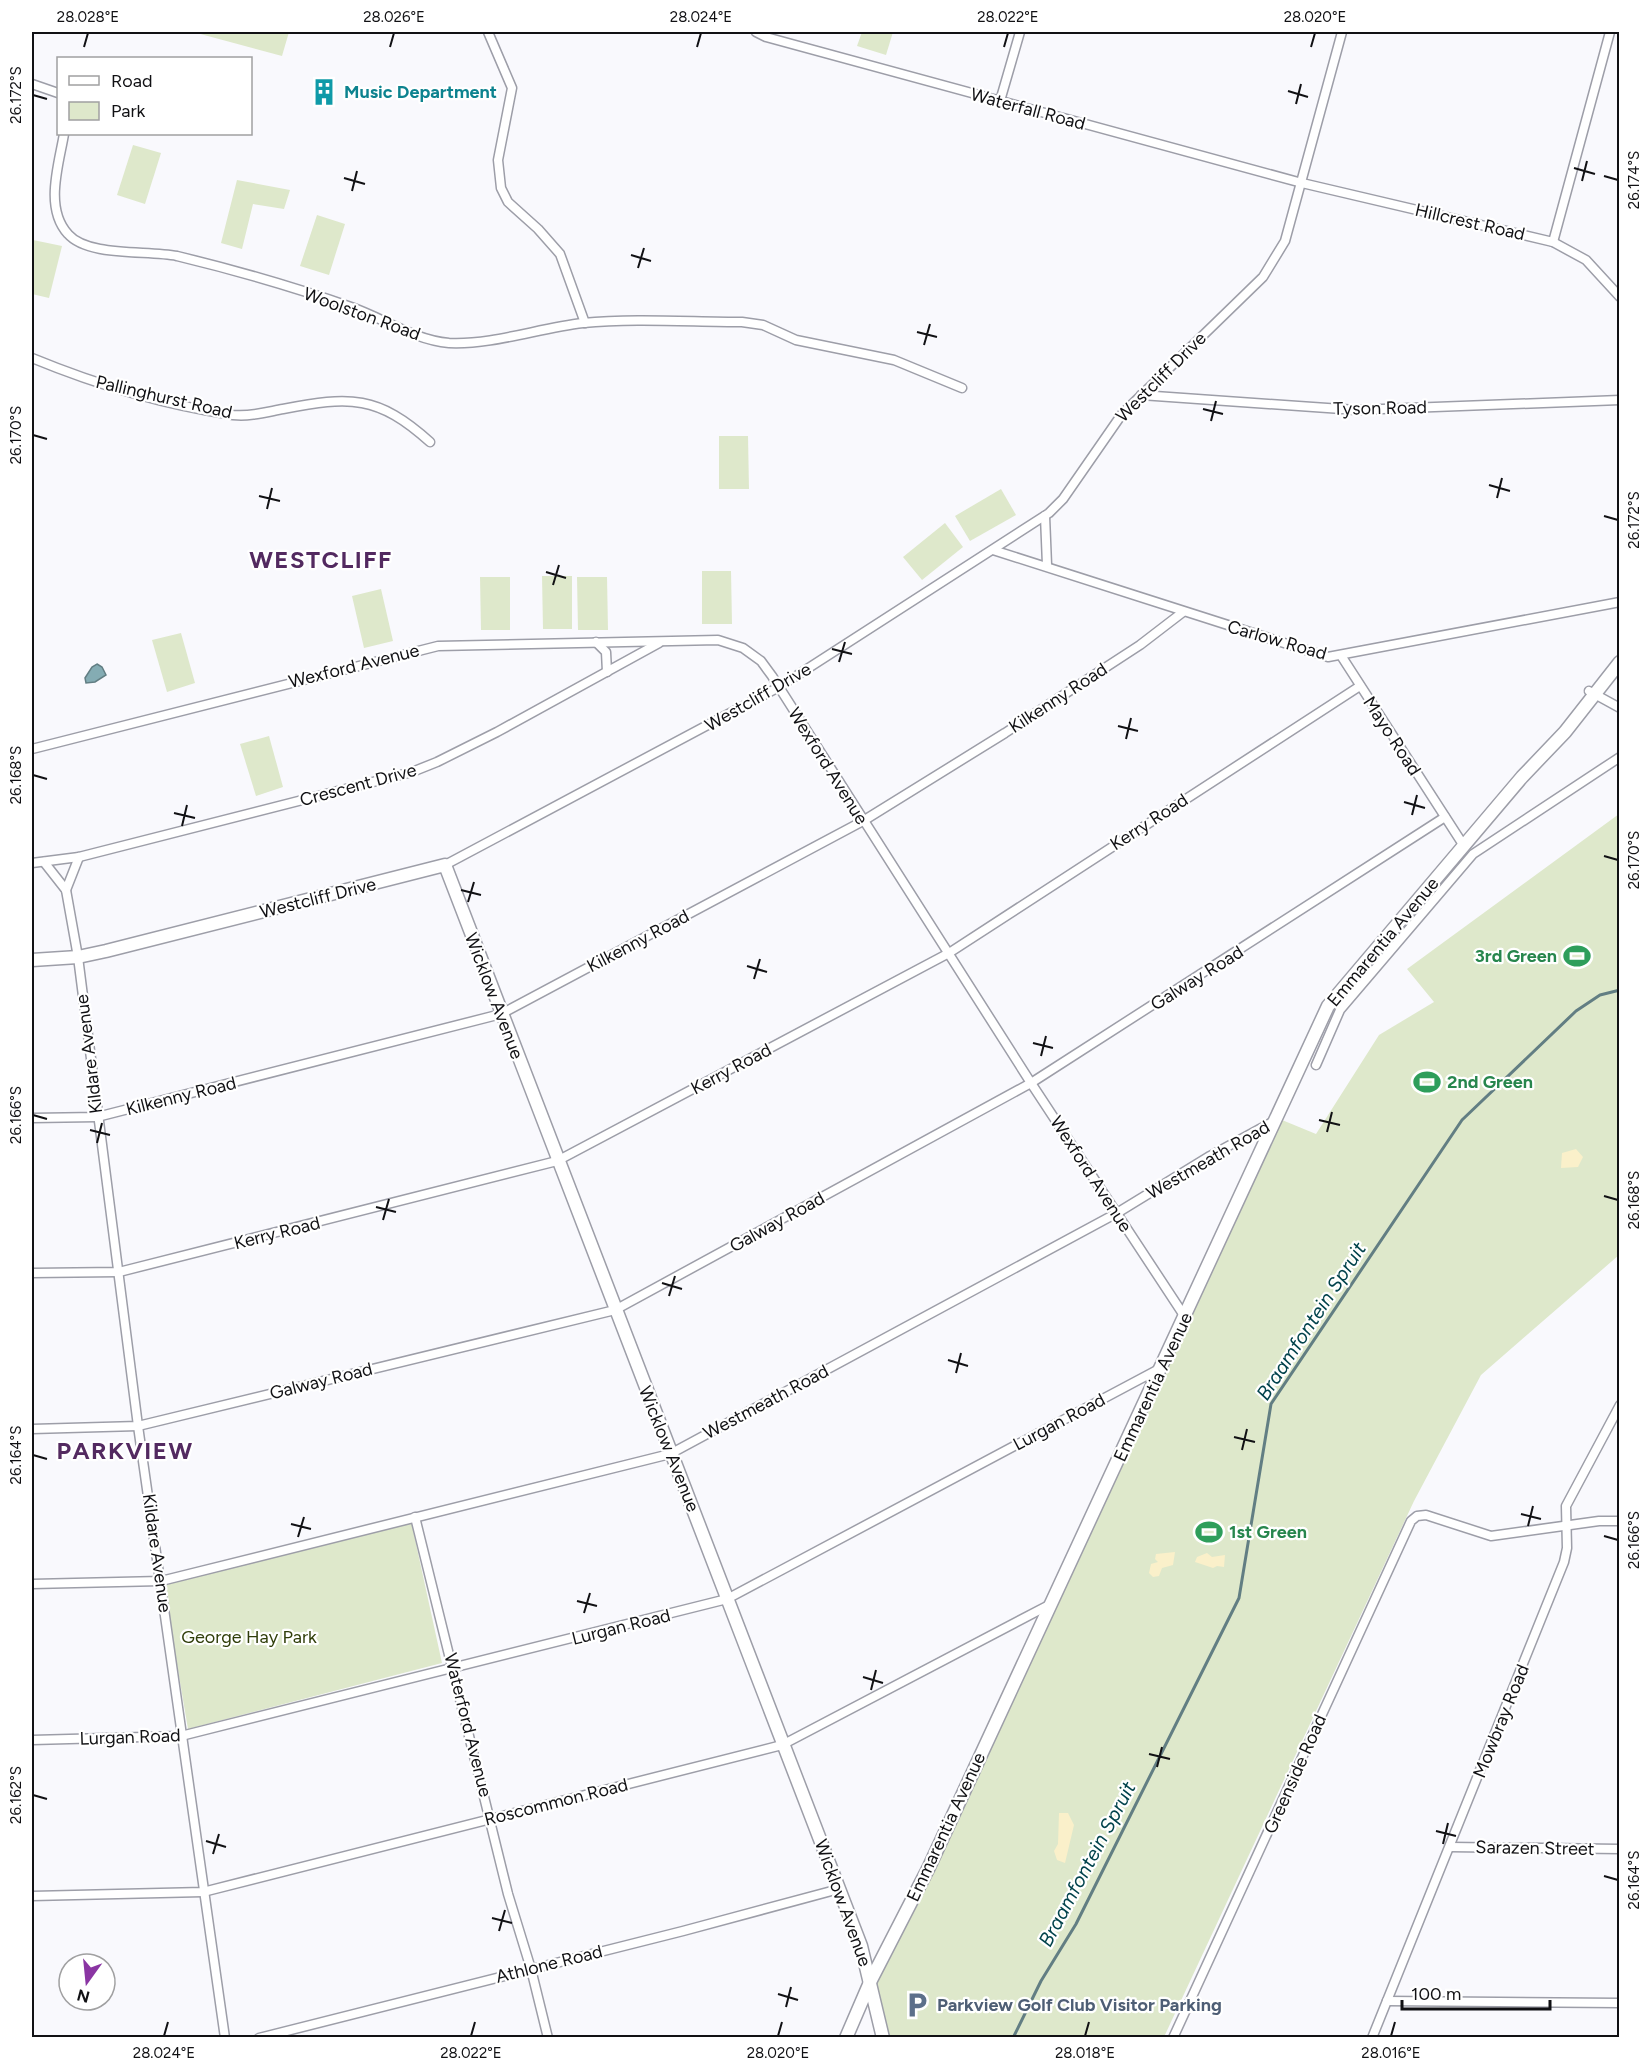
<svg xmlns="http://www.w3.org/2000/svg" width="1651" height="2069" font-family="Figtree,sans-serif">
<style>
.green{fill:#dee8cb}
.sand{fill:#faf0ca}
.water{fill:#84acb3;stroke:#627e83;stroke-width:1.5}
.lines{fill:none;stroke-linecap:round;stroke-linejoin:round}
.stream{stroke:#627e83;stroke-width:3}
.street-casing{stroke:#9d9ea8;stroke-width:11}
.secondary-casing{stroke:#9d9ea8;stroke-width:15}
.street{stroke:#fff;stroke-width:8}
.secondary{stroke:#fff;stroke-width:12}
.ticks{fill:none;stroke:#111114;stroke-width:2}
.labels{text-anchor:middle;stroke-width:4.5;stroke-linejoin:round;paint-order:stroke}
.culture-label{font-size:18px;font-weight:bold;fill:#0d838f;stroke:#fff;text-anchor:start}
.street-label{font-size:18px;fill:#111114;stroke:#fff}
.leisure-label{font-size:18px;font-weight:bold;fill:#27864d;stroke:#fff;text-anchor:start}
.park-label{font-size:18px;fill:#303e0a;stroke:#fff}
.service-label{font-size:18px;font-weight:bold;fill:#4e5e75;stroke:#fff;text-anchor:start}
.water-label{font-size:20px;font-style:italic;fill:#02434c;stroke:#fff}
.district-label{font-size:24px;font-weight:bold;letter-spacing:1.5px;fill:#532a60;stroke:#fff}
.neatline{fill:none;stroke:#111114;stroke-width:2}
.ticks-label{font-size:15px;text-anchor:middle;fill:#111114}
</style>
<rect width="100%" height="100%" fill="#f9f9fd"/>
<g class="green">
<polygon points="193,32 289,32 282,56"/>
<polygon points="862,32 893,32 886,55 857,46"/>
<polygon points="133,145 161,153 145,204 117,195"/>
<polygon points="237,180 290,190 284,209 253,204 242,249 221,243"/>
<polygon points="317,215 345,224 329,275 300,266"/>
<polygon points="33,240 62,246 49,298 32,294"/>
<polygon points="719,436 748,436 749,489 719,489"/>
<polygon points="1001,489 1016,515 970,541 955,516"/>
<polygon points="945,523 963,547 922,580 903,557"/>
<polygon points="702,571 731,571 732,624 702,624"/>
<polygon points="542,576 572,576 572,629 543,629"/>
<polygon points="480,577 510,577 510,630 481,630"/>
<polygon points="577,577 607,577 608,630 578,630"/>
<polygon points="381,589 393,641 364,648 352,596"/>
<polygon points="181,633 195,683 167,692 152,640"/>
<polygon points="269,736 283,787 256,796 240,744"/>
<polygon points="1619,814 1619,1255 1481,1375 1414,1501 1164,2037 886,2037 871,1980 1185,1317 1282,1120 1316,1134 1379,1035 1434,1002 1407,969"/>
<polygon points="411,1521 442,1663 188,1729 163,1582"/>
</g>
<g class="sand">
<polygon points="1576,1149 1583,1157 1578,1167 1561,1168 1562,1153"/>
<polygon points="1175,1552 1173,1565 1162,1568 1159,1576 1153,1577 1149,1573 1151,1564 1158,1562 1155,1559 1156,1554"/>
<polygon points="1207,1553 1212,1557 1225,1555 1224,1567 1217,1566 1213,1568 1195,1562 1197,1557"/>
<polygon points="1059,1813 1068,1813 1074,1825 1065,1863 1057,1860 1054,1851 1058,1844"/>
</g>
<polygon class="water" points="97,664 102,667 106,675 95,682 86,683 85,678 92,667"/>
<g class="lines">
<polyline class="stream" points="1013,2038 1041,1981 1076,1924 1239,1598 1271,1404 1462,1120 1576,1011 1600,995 1620,990"/>
<defs>
<g id="street">
<polyline points="488,32 512,88 498,160 501,188 508,202 538,229 560,254 585,323"/>
<polyline points="756,32 766,37 1302,183 1553,242 1586,260 1620,297"/>
<polyline points="32,84 58,93"/>
<polyline points="1000,101 1020,32"/>
<path d="M64,134C59,164 44,208 68,234C88,257 147,250 177,256C235,270 294,287 351,307C383,318 414,340 449,343C493,345 539,328 583,323C634,318 691,322 742,322L763,325L796,340L894,360L962,388"/>
<polyline points="1553,242 1610,32"/>
<path d="M32,358C95,384 165,405 233,415C250,417 267,412 283,409C350,396 378,395 430,442"/>
<polyline points="1141,395 1356,410 1620,400"/>
<polyline points="1045,516 1047,565"/>
<polyline points="993,550 1328,657 1620,602"/>
<polyline points="596,642 606,652 607,672"/>
<polyline points="1342,657 1464,846"/>
<polyline points="1589,691 1620,708"/>
<polyline points="32,749 438,646 718,640 743,648 761,661 772,676 1031,1083 1185,1317"/>
<polyline points="44,862 66,890 78,957 138,1426 225,2038"/>
<polyline points="32,863 79,857 412,772 437,762 497,732 659,643"/>
<polyline points="445,865 779,687 1049,513 1063,499 1122,414 1263,277 1285,241 1342,32"/>
<polyline points="66,890 79,857"/>
<polyline points="1316,1065 1340,1010 1473,854 1620,757"/>
<polyline points="32,1118 97,1117 501,1014 863,821 1005,733 1140,645 1183,612"/>
<polyline points="32,1273 119,1272 557,1161 949,953 1360,686"/>
<polyline points="32,1429 138,1426 615,1310 1031,1083 1445,817"/>
<polyline points="415,1517 508,1894 531,1969 548,2038"/>
<polyline points="32,1584 161,1581 670,1454 1117,1213 1210,1156 1276,1120"/>
<polyline points="32,1740 181,1736 727,1599 1159,1369"/>
<polyline points="1450,1847 1620,1849"/>
<polyline points="32,1896 203,1892 782,1745 1049,1605"/>
<polyline points="1387,2001 1620,2003"/>
<polyline points="259,2038 683,1931 839,1889"/>
<polyline points="1173,2038 1411,1521 1417,1516 1426,1515 1491,1536 1599,1521 1620,1521"/>
<polyline points="1372,2038 1564,1562 1567,1548 1566,1506 1620,1405"/>
</g>
<g id="secondary">
<polyline points="32,960 78,957 106,951 445,865 861,1946 883,2038"/>
<polyline points="846,2038 871,1980 929,1867 1328,1006 1522,777 1565,732 1620,662"/>
</g>
</defs>
<use href="#street" class="street-casing"/>
<use href="#secondary" class="secondary-casing"/>
<use href="#street" class="street"/>
<use href="#secondary" class="secondary"/>
</g>
<path class="ticks" d="M84,47L88,33M390,47L394,33M697,47L701,33M1004,47L1008,33M1311,47L1315,33M1288,91L1308,97M33,95L47,99M1296,104L1301,84M1574,168L1595,174M1604,176L1618,180M344,178L365,184M1582,181L1587,161M352,191L357,171M631,255L651,261M638,268L644,248M917,332L937,337M924,345L930,324M1203,409L1223,414M1211,421L1216,401M33,435L47,439M1489,485L1510,491M259,496L280,501M1497,498L1502,478M267,509L272,488M1604,516L1618,520M546,572L566,578M553,585L559,565M832,649L852,654M839,662L845,642M1118,726L1138,731M1126,739L1131,718M33,775L47,779M1404,802L1425,808M174,813L195,818M1412,815L1417,795M182,826L187,805M1604,856L1618,860M461,890L481,895M468,902L474,882M747,966L767,972M754,979L760,959M1033,1043L1053,1048M1041,1056L1046,1036M33,1115L47,1119M1319,1120L1340,1125M90,1130L110,1135M1327,1132L1332,1112M97,1143L102,1123M1604,1196L1618,1200M376,1207L396,1212M383,1220L389,1199M662,1283L682,1289M669,1296L675,1276M948,1360L968,1366M956,1373L961,1353M1234,1437L1255,1442M1242,1450L1247,1429M33,1455L47,1459M1521,1514L1541,1519M291,1524L311,1529M1528,1526L1533,1506M1604,1536L1618,1540M298,1537L304,1517M577,1601L597,1606M584,1613L590,1593M863,1677L883,1683M871,1690L876,1670M1149,1754L1170,1759M1157,1767L1162,1747M33,1795L47,1799M1436,1831L1456,1836M206,1841L226,1847M1443,1844L1448,1823M213,1854L219,1834M1604,1876L1618,1880M492,1918L512,1923M499,1931L505,1910M778,1994L798,2000M786,2007L791,1987M164,2036L168,2022M471,2036L475,2022M778,2036L782,2022M1085,2036L1089,2022M1391,2036L1395,2022"/>
<defs>
<symbol id="building-bare" viewBox="-9 -9 18 18"><path d="M-4-6H4V6H1V3H-1V6H-4ZM-2.5-4.3h1.7v1.8h-1.7ZM.8-4.3h1.7v1.8H.8ZM-2.5-1h1.7V.8h-1.7ZM.8-1h1.7V.8H.8Z" fill="#0f9aa8" stroke="#fff" stroke-width="2.5" paint-order="stroke"/></symbol>
<symbol id="stadium-bare" viewBox="-9 -9 18 18"><path d="M0-5a6.5 5 0 1 0 0 10a6.5 5 0 1 0 0-10ZM-3.5-1.8h7v3.6h-7Z" fill="#2e9e5b" stroke="#fff" stroke-width="2.5" paint-order="stroke"/></symbol>
<symbol id="parking-bare" viewBox="-9 -9 18 18"><path d="M-3.5-5.5H1a3.5 3.5 0 0 1 0 7H-1V5.5H-3.5ZM-1-3.4V-.6H.8a1.4 1.4 0 0 0 0-2.8Z" fill="#5c6f8a" stroke="#fff" stroke-width="2.5" paint-order="stroke"/></symbol>
</defs>
<g fill-rule="evenodd">
<use href="#building-bare" x="305" y="73" width="38" height="38"/>
<use href="#stadium-bare" x="1558" y="937" width="38" height="38"/>
<use href="#stadium-bare" x="1408" y="1063" width="38" height="38"/>
<use href="#stadium-bare" x="1190" y="1513" width="38" height="38"/>
<use href="#parking-bare" x="898" y="1986" width="38" height="38"/>
</g>
<g class="labels">
<g class="culture-label">
<text x="344" y="98">Music Department</text>
</g>
<g class="street-label">
<text transform="translate(1028 109) rotate(15)" y="6">Waterfall Road</text>
<text transform="translate(1470 222) rotate(13)" y="6">Hillcrest Road</text>
<text transform="translate(362 314) rotate(20)" y="6">Woolston Road</text>
<text transform="translate(1161 377) rotate(-45)" y="6">Westcliff Drive</text>
<text transform="translate(164 397) rotate(13)" y="6">Pallinghurst Road</text>
<text transform="translate(1380 408) rotate(-1)" y="6">Tyson Road</text>
<text transform="translate(1277 640) rotate(16)" y="6">Carlow Road</text>
<text transform="translate(354 666) rotate(-14)" y="6">Wexford Avenue</text>
<text transform="translate(758 697) rotate(-30)" y="6">Westcliff Drive</text>
<text transform="translate(1058 698) rotate(-33)" y="6">Kilkenny Road</text>
<text transform="translate(1392 736) rotate(57)" y="6">Mayo Road</text>
<text transform="translate(828 766) rotate(58)" y="6">Wexford Avenue</text>
<text transform="translate(358 785) rotate(-15)" y="6">Crescent Drive</text>
<text transform="translate(1149 822) rotate(-33)" y="6">Kerry Road</text>
<text transform="translate(318 898) rotate(-14)" y="6">Westcliff Drive</text>
<text transform="translate(638 941) rotate(-28)" y="6">Kilkenny Road</text>
<text transform="translate(1383 942) rotate(-50)" y="6">Emmarentia Avenue</text>
<text transform="translate(1197 978) rotate(-32)" y="6">Galway Road</text>
<text transform="translate(494 996) rotate(69)" y="6">Wicklow Avenue</text>
<text transform="translate(89 1054) rotate(-97)" y="6">Kildare Avenue</text>
<text transform="translate(731 1069) rotate(-28)" y="6">Kerry Road</text>
<text transform="translate(181 1096) rotate(-14)" y="6">Kilkenny Road</text>
<text transform="translate(1208 1160) rotate(-30)" y="6">Westmeath Road</text>
<text transform="translate(1091 1174) rotate(57)" y="6">Wexford Avenue</text>
<text transform="translate(777 1222) rotate(-29)" y="6">Galway Road</text>
<text transform="translate(277 1233) rotate(-14)" y="6">Kerry Road</text>
<text transform="translate(321 1381) rotate(-14)" y="6">Galway Road</text>
<text transform="translate(1153 1387) rotate(-65)" y="6">Emmarentia Avenue</text>
<text transform="translate(766 1402) rotate(-28)" y="6">Westmeath Road</text>
<text transform="translate(1059 1422) rotate(-28)" y="6">Lurgan Road</text>
<text transform="translate(669 1449) rotate(68)" y="6">Wicklow Avenue</text>
<text transform="translate(157 1553) rotate(82)" y="6">Kildare Avenue</text>
<text transform="translate(621 1627) rotate(-14)" y="6">Lurgan Road</text>
<text transform="translate(1501 1721) rotate(-68)" y="6">Mowbray Road</text>
<text transform="translate(468 1725) rotate(76)" y="6">Waterford Avenue</text>
<text transform="translate(130 1737) rotate(-2)" y="6">Lurgan Road</text>
<text transform="translate(1295 1774) rotate(-66)" y="6">Greenside Road</text>
<text transform="translate(556 1802) rotate(-14)" y="6">Roscommon Road</text>
<text transform="translate(946 1827) rotate(-65)" y="6">Emmarentia Avenue</text>
<text transform="translate(1535 1848) rotate(1)" y="6">Sarazen Street</text>
<text transform="translate(843 1903) rotate(70)" y="6">Wicklow Avenue</text>
<text transform="translate(549 1964) rotate(-14)" y="6">Athlone Road</text>
</g>
<g class="leisure-label">
<text x="1557" y="962" text-anchor="end">3rd Green</text>
<text x="1447" y="1088">2nd Green</text>
<text x="1229" y="1538">1st Green</text>
</g>
<g class="park-label">
<text x="249" y="1643">George Hay Park</text>
</g>
<g class="service-label">
<text x="937" y="2011">Parkview Golf Club Visitor Parking</text>
</g>
<g class="water-label">
<text transform="translate(1311 1321) rotate(-57)" y="7">Braamfontein Spruit</text>
<text transform="translate(1087 1864) rotate(-62)" y="7">Braamfontein Spruit</text>
</g>
<g class="district-label">
<text x="321" y="568">WESTCLIFF</text>
<text x="125" y="1459">PARKVIEW</text>
</g>
</g>
<rect width="1651" height="2069" fill="none" stroke="#ffffff" stroke-width="66"/>
<rect x="57" y="57" width="195" height="78" fill="#ffffff" stroke="#a0a0a1" stroke-width="1.5"/>
<rect x="69" y="76" width="30" height="9" fill="#ffffff" stroke="#a0a0a1" stroke-width="1.5"/>
<text x="111" y="87" font-size="18" fill="#111114">Road</text>
<rect x="69" y="102" width="30" height="18" fill="#dee8cb" stroke="#a0a0a1" stroke-width="1.5"/>
<text x="111" y="117" font-size="18" fill="#111114">Park</text>
<g transform="translate(87 1982) rotate(195)"><circle r="28" fill="#ffffff" stroke="#a0a0a1" stroke-width="1.5"/>
<path d="M0-4.5L10 22L0 15L-10 22Z" fill="#8a35a3"/>
<text y="-9" font-size="16" font-weight="bold" text-anchor="middle" fill="#111114">N</text>
</g>
<path d="M1402 2000v9h148v-9" fill="none" stroke="#111114" stroke-width="3"/>
<text x="1411" y="2000" font-size="18" fill="#111114" stroke="#ffffff" stroke-width="4.5" paint-order="stroke">100 m</text>
<rect x="33" y="33" width="1585" height="2003" class="neatline"/>
<g class="ticks-label">
<text x="88" y="22">28.028°E</text>
<text x="394" y="22">28.026°E</text>
<text x="701" y="22">28.024°E</text>
<text x="1008" y="22">28.022°E</text>
<text x="1315" y="22">28.020°E</text>
<text transform="translate(16 95) rotate(-90)" y="5">26.172°S</text>
<text transform="translate(1634 180) rotate(-90)" y="5">26.174°S</text>
<text transform="translate(16 435) rotate(-90)" y="5">26.170°S</text>
<text transform="translate(1634 520) rotate(-90)" y="5">26.172°S</text>
<text transform="translate(16 775) rotate(-90)" y="5">26.168°S</text>
<text transform="translate(1634 860) rotate(-90)" y="5">26.170°S</text>
<text transform="translate(16 1115) rotate(-90)" y="5">26.166°S</text>
<text transform="translate(1634 1200) rotate(-90)" y="5">26.168°S</text>
<text transform="translate(16 1455) rotate(-90)" y="5">26.164°S</text>
<text transform="translate(1634 1540) rotate(-90)" y="5">26.166°S</text>
<text transform="translate(16 1795) rotate(-90)" y="5">26.162°S</text>
<text transform="translate(1634 1880) rotate(-90)" y="5">26.164°S</text>
<text x="164" y="2058">28.024°E</text>
<text x="471" y="2058">28.022°E</text>
<text x="778" y="2058">28.020°E</text>
<text x="1085" y="2058">28.018°E</text>
<text x="1391" y="2058">28.016°E</text>
</g>
</svg>
